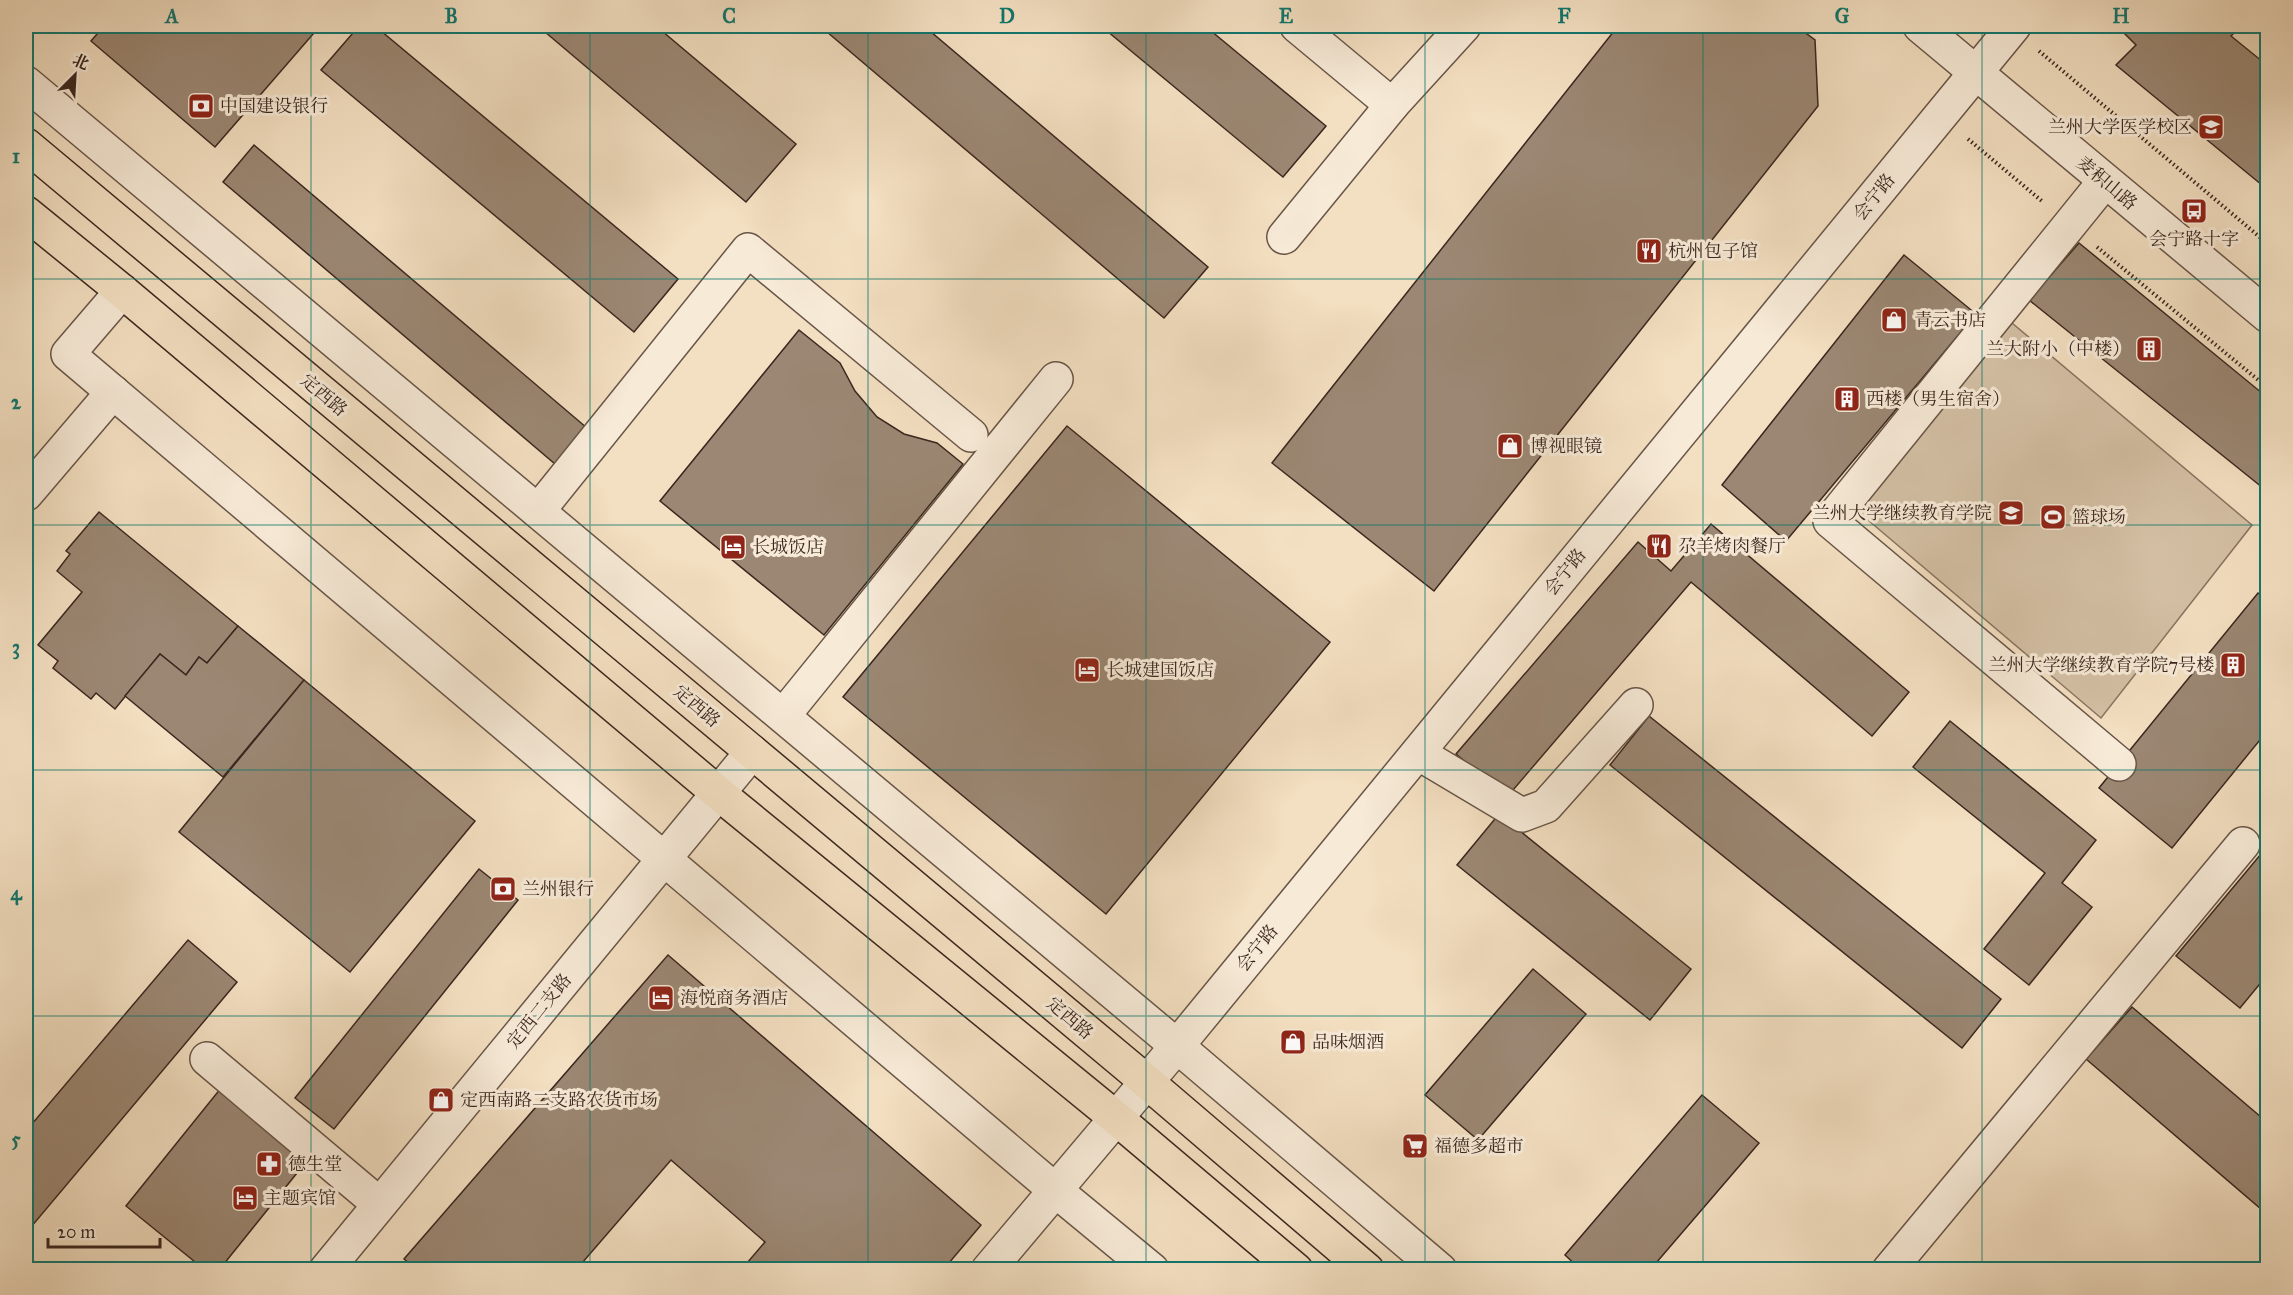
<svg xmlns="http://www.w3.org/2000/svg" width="2293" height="1295" font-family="'IM FELL Great Primer','Noto Serif SC',serif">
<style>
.green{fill:#d4c0a5;stroke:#887462;stroke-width:1.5}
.building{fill:#9b8773;stroke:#3b271f;stroke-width:1.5}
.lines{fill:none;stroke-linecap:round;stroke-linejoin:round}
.minor-casing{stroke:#695548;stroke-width:36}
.major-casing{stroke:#3b271f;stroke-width:36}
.path{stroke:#3b271f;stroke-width:4;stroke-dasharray:1.5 3;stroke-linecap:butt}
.minor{stroke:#f7ead7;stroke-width:33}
.major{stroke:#f3dfc1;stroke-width:33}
.grid{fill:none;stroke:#0f766e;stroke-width:1.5;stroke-opacity:0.55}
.labels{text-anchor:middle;stroke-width:6;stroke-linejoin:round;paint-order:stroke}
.poi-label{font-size:18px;fill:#3b271f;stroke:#f7ead7;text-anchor:start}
.street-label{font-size:18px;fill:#3b271f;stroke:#f7ead7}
.neatline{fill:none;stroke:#0f766e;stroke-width:2}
.grid-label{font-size:20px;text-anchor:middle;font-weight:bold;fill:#0f766e}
</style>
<rect width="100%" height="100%" fill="#f3dfc1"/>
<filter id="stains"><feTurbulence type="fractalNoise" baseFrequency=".00333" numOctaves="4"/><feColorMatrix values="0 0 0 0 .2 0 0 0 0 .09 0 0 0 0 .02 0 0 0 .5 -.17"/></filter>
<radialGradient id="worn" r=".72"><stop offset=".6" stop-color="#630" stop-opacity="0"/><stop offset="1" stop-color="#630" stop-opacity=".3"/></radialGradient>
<polygon class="green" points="2012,323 2252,525 2101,718 1855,509"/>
<g class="building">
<polygon points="104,26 320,26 215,147 91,41"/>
<polygon points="359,26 375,26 678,279 634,332 321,70"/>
<polygon points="538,26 656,26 796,144 746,202"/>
<polygon points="820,26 924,26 1208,267 1164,318"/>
<polygon points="1101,26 1205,26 1326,126 1283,177"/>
<polygon points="1618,26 1796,26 1815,40 1818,106 1434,591 1272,463"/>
<polygon points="2117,26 2241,26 2231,36 2268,66 2268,190 2116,65 2136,45"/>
<polygon points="254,145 587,428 555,464 223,182"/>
<polygon points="2079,243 2268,398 2268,492 2029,300"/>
<polygon points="1904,255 1976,314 1786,541 1722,485"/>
<polygon points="799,330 840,363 855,391 877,417 904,434 937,443 963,464 824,635 660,501"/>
<polygon points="1067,426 1330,642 1106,914 843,697"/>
<polygon points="99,512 238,626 207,663 199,657 186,675 160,654 115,709 96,693 91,699 53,668 58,661 38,645 82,592 57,571 70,554 66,551"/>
<polygon points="1711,524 1909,692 1872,736 1691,582 1507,797 1456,754 1638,542 1671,571"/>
<polygon points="2258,593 2268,600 2268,730 2172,848 2099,788"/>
<polygon points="238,626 304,680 223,777 125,696 160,654 186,675 199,657 207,663"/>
<polygon points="304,680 475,821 350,972 179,832"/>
<polygon points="1649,716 2001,999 1962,1048 1610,765"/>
<polygon points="1950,721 2096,840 2062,883 2092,907 2029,985 1984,949 2045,873 1913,767"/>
<polygon points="1499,814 1691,969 1650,1020 1457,865"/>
<polygon points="2266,848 2268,974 2240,1008 2176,956"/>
<polygon points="479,869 518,900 334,1129 295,1098"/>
<polygon points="188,940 237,982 26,1233 26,1131"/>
<polygon points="668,955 981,1225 943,1270 741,1270 765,1242 671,1160 576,1270 417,1270 404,1259"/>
<polygon points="1533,969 1586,1014 1478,1140 1425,1095"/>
<polygon points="2132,1007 2268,1123 2268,1215 2086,1059"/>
<polygon points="221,1088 309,1158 219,1270 205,1270 126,1206"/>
<polygon points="1702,1095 1759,1143 1650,1270 1581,1270 1565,1255"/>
</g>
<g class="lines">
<defs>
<g id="minor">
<polyline points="1297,26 1392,105 1464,26"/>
<polyline points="1920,26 2268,316"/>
<polyline points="26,83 1177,1046 1440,1270"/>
<polyline points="2105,181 1830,521 2119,764"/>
<polyline points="1284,237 1392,105"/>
<polyline points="122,291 68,354 1055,1190 1152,1270"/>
<polyline points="26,494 113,392"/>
<polyline points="538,511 748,250 971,435"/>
<polyline points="783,716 1056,379"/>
<polyline points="1418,753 1522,815 1546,806 1636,705"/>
<polyline points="207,1059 379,1204"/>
<polyline points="326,1270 752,752"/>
<polyline points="988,1270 1177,1046 2014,26"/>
<polyline points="1889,1270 2243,844"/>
</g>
<g id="major">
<polyline points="26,145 1147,1082 1367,1270"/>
<polyline points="26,213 122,291 718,793 1116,1118 1296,1270"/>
</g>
</defs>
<use href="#minor" class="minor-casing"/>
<use href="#major" class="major-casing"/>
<g class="path">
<polyline points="2039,51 2268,244"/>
<polyline points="1968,139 2043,202"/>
<polyline points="2097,247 2268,388"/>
</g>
<use href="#minor" class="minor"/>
<use href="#major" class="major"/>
</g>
<path class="grid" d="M311,26V1270M590,26V1270M868,26V1270M1146,26V1270M1425,26V1270M1703,26V1270M1982,26V1270M26,279H2268M26,525H2268M26,770H2268M26,1016H2268"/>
<defs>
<symbol id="bank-square" viewBox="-11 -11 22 22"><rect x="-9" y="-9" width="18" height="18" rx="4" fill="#8f2418" stroke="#f7ead7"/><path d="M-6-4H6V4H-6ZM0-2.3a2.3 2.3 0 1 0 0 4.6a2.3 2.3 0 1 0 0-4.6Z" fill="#fff"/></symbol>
<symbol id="university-square" viewBox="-11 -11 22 22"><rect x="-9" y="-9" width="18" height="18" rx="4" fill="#8f2418" stroke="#f7ead7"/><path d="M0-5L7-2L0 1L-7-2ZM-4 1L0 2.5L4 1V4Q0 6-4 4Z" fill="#fff"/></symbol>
<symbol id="bus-square" viewBox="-11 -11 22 22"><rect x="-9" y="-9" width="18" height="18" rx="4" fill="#8f2418" stroke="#f7ead7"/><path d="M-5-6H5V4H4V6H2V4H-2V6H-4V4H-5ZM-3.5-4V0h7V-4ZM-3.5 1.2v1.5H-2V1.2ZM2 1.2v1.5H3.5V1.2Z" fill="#fff"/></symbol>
<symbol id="restaurant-square" viewBox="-11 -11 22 22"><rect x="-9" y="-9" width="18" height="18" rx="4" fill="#8f2418" stroke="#f7ead7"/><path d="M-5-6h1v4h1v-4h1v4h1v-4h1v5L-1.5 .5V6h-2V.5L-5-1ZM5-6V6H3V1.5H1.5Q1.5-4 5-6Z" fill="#fff"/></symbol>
<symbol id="shop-square" viewBox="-11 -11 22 22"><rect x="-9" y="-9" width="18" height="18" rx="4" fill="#8f2418" stroke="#f7ead7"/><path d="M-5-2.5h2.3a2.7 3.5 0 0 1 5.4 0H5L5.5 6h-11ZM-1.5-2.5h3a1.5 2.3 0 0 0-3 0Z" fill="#fff"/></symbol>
<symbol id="building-square" viewBox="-11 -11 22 22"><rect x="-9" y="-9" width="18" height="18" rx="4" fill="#8f2418" stroke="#f7ead7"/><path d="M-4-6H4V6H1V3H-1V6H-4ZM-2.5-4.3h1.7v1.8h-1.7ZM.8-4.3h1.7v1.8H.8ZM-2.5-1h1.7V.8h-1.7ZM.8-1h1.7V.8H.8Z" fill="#fff"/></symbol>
<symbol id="school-square" viewBox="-11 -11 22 22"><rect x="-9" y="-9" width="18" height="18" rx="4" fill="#8f2418" stroke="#f7ead7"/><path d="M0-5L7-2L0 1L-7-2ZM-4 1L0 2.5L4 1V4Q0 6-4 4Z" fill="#fff"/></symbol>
<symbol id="stadium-square" viewBox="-11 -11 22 22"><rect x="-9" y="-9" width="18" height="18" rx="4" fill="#8f2418" stroke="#f7ead7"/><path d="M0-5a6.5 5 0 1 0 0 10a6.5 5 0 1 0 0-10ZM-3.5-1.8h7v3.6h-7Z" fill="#fff"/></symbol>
<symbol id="hotel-square" viewBox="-11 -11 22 22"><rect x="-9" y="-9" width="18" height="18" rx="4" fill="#8f2418" stroke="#f7ead7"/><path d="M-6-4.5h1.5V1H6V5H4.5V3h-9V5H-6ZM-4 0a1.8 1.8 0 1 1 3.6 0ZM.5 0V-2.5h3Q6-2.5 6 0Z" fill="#fff"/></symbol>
<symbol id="supermarket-square" viewBox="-11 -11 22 22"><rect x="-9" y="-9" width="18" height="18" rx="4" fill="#8f2418" stroke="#f7ead7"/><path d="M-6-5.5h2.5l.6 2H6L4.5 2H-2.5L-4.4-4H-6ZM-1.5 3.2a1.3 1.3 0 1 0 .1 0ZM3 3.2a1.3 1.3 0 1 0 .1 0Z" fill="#fff"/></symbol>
<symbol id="pharmacy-square" viewBox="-11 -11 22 22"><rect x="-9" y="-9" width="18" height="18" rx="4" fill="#8f2418" stroke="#f7ead7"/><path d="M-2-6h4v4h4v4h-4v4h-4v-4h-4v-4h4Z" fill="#fff"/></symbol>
</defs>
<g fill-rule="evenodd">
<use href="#bank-square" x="186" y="91" width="30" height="30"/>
<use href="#university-square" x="2196" y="112" width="30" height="30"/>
<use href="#bus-square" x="2179" y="196" width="30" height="30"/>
<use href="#restaurant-square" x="1634" y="236" width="30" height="30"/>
<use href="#shop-square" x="1879" y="305" width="30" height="30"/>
<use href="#building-square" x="2134" y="334" width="30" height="30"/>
<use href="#building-square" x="1832" y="384" width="30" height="30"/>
<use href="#shop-square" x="1495" y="431" width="30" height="30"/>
<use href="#school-square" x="1996" y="498" width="30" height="30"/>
<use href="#stadium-square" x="2038" y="502" width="30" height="30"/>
<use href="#restaurant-square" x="1644" y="531" width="30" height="30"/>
<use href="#hotel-square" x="718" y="532" width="30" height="30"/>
<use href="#building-square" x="2218" y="650" width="30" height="30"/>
<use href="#hotel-square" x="1072" y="655" width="30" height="30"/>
<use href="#bank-square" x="488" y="874" width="30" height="30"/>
<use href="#hotel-square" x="646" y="983" width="30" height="30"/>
<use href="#shop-square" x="1278" y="1027" width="30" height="30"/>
<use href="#shop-square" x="426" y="1085" width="30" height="30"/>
<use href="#supermarket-square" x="1400" y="1131" width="30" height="30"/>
<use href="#pharmacy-square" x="254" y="1149" width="30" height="30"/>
<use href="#hotel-square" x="230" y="1183" width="30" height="30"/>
</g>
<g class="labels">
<g class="poi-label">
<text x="220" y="112">中国建设银行</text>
<text x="2192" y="133" text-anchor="end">兰州大学医学校区</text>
<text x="2194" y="245" text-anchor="middle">会宁路十字</text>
<text x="1668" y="257">杭州包子馆</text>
<text x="1914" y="326">青云书店</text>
<text x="2130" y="355" text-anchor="end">兰大附小（中楼）</text>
<text x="1866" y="405">西楼（男生宿舍）</text>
<text x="1530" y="452">博视眼镜</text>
<text x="1992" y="519" text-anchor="end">兰州大学继续教育学院</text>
<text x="2072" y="523">篮球场</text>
<text x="1678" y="552">尕羊烤肉餐厅</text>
<text x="752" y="553">长城饭店</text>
<text x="2214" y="671" text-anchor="end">兰州大学继续教育学院7号楼</text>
<text x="1106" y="676">长城建国饭店</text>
<text x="522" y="895">兰州银行</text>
<text x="680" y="1004">海悦商务酒店</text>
<text x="1312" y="1048">品味烟酒</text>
<text x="460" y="1106">定西南路二支路农货市场</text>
<text x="1434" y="1152">福德多超市</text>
<text x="288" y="1170">德生堂</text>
<text x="264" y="1204">主题宾馆</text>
</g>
<g class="street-label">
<text transform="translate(2107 183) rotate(40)" y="6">麦积山路</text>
<text transform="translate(1874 197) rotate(-51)" y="6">会宁路</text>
<text transform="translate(324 395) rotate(40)" y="6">定西路</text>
<text transform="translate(1565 572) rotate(-51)" y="6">会宁路</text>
<text transform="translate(697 706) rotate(40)" y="6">定西路</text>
<text transform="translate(1257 948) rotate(-51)" y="6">会宁路</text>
<text transform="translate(539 1011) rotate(-51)" y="6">定西二支路</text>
<text transform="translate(1070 1018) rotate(40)" y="6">定西路</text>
</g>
</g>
<rect width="2293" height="1295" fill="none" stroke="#f3dfc1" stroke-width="66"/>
<g transform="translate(75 75) rotate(24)" stroke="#f7ead7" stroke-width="4.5" paint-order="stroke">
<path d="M0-4.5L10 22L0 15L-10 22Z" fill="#3b271f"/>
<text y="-9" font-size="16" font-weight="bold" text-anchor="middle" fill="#3b271f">北</text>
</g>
<path d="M48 1238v9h112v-9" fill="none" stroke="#3b271f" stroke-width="3"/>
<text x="57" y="1238" font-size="18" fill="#3b271f" stroke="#f7ead7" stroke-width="4.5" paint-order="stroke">20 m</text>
<rect x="33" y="33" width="2227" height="1229" class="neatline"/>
<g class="grid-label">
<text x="172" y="23">A</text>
<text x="451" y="23">B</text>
<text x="729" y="23">C</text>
<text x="1007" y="23">D</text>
<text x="1286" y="23">E</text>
<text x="1564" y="23">F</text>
<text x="1842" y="23">G</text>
<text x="2121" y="23">H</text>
<text x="16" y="163">1</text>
<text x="16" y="409">2</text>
<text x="16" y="654">3</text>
<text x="16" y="900">4</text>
<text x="16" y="1146">5</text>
</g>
<rect width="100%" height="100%" filter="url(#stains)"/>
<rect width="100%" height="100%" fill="url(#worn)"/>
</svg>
